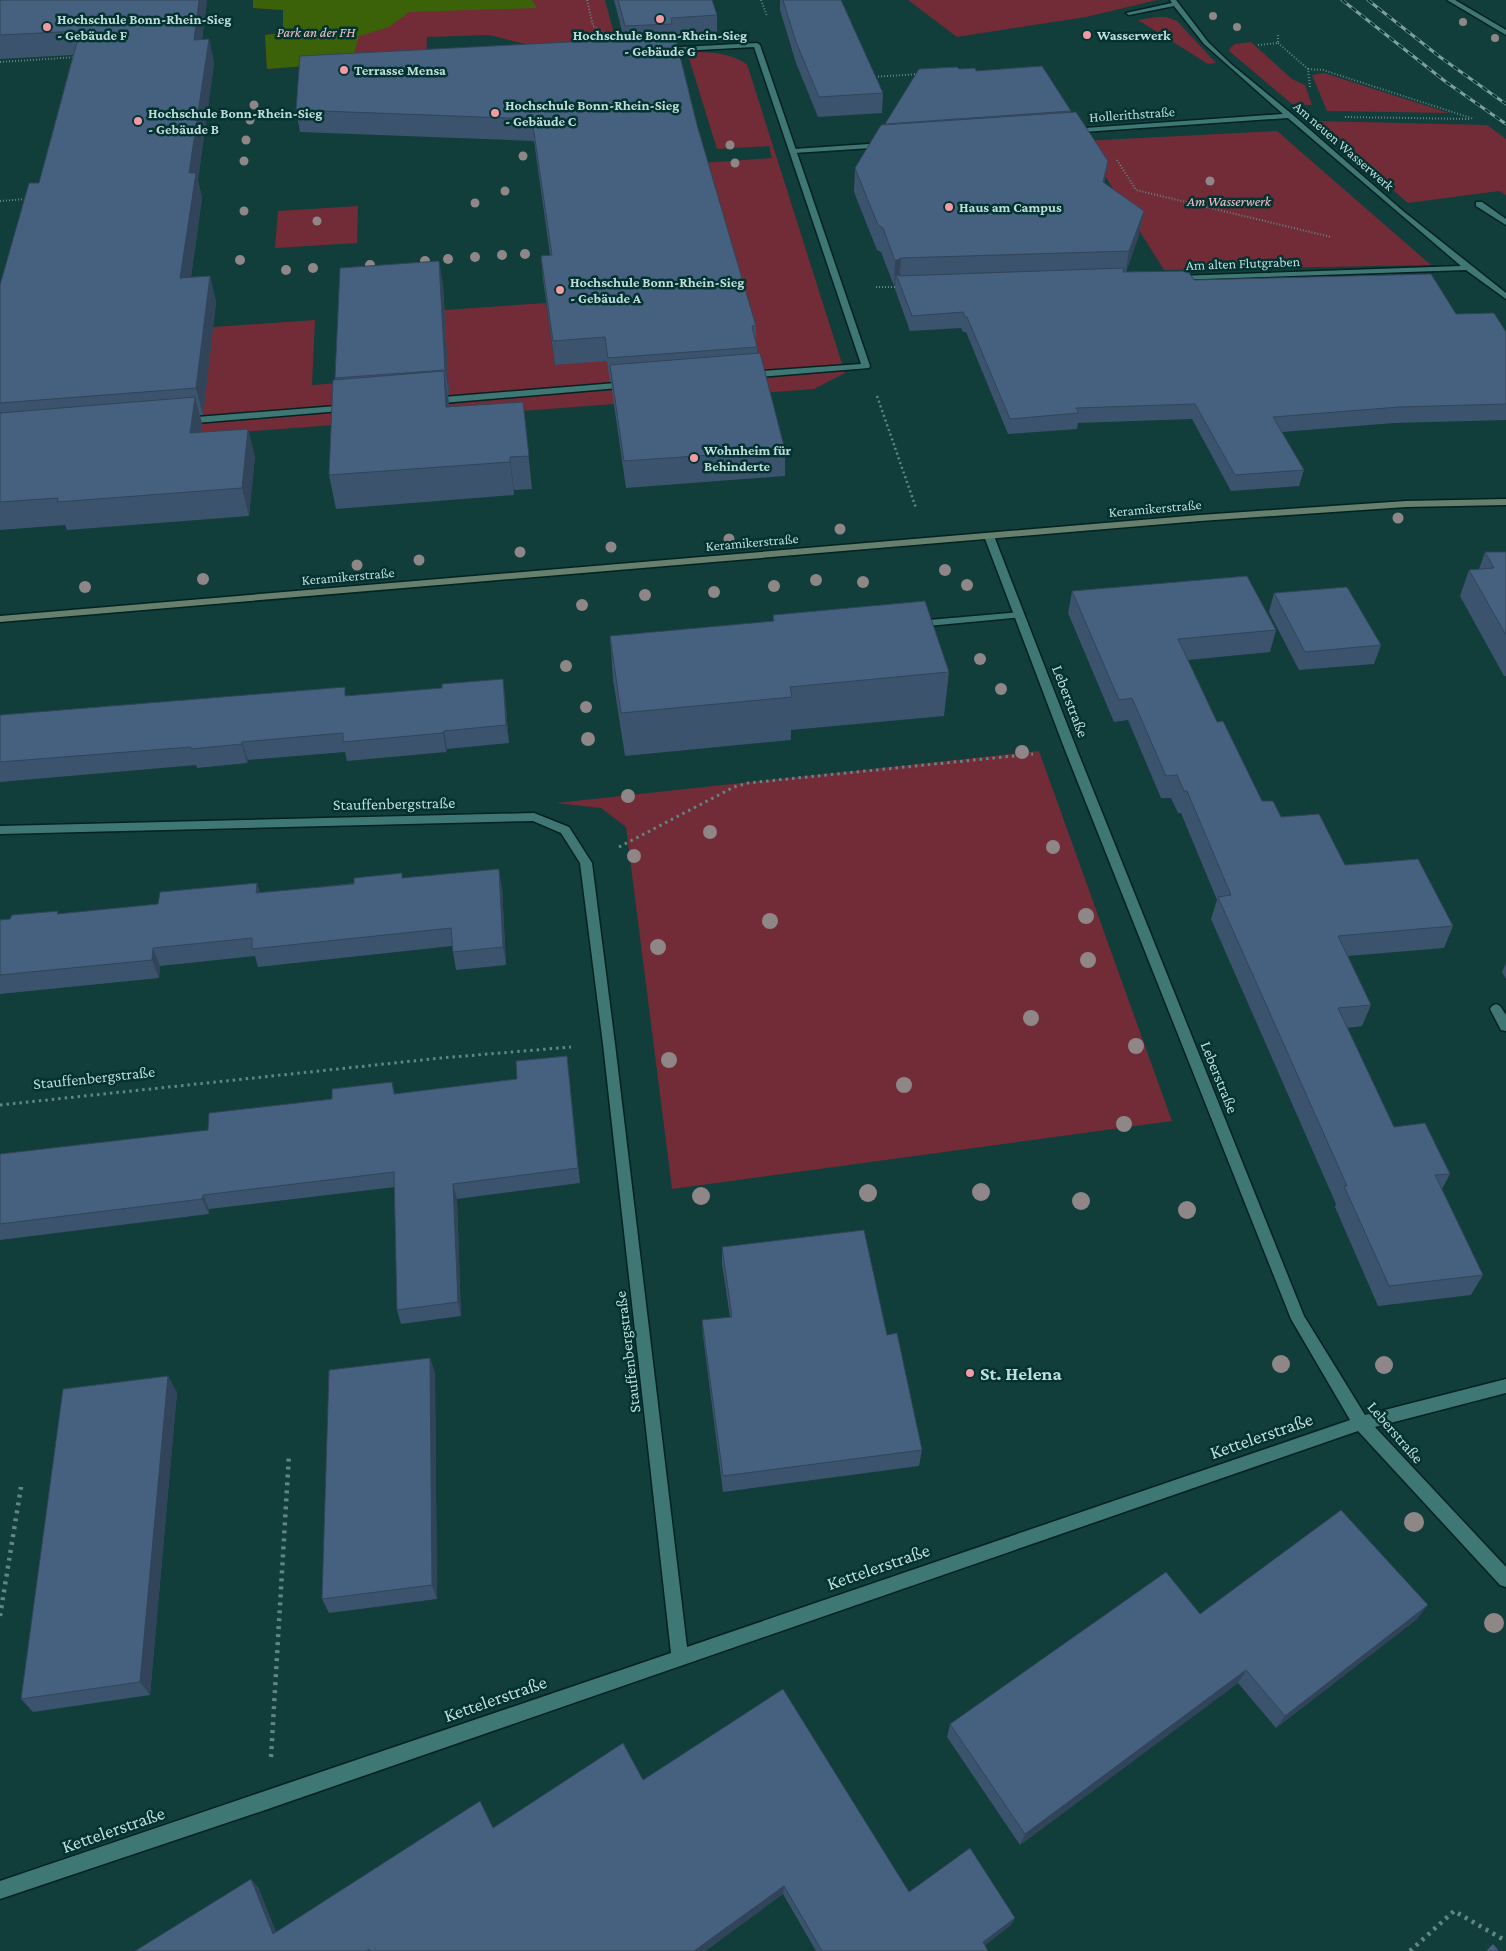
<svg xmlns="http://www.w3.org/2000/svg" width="1506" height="1951" font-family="'Crimson Pro',serif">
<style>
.green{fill:#712c38}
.water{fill:#3b6208}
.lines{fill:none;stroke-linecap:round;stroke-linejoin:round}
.lane-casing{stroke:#042221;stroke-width:3}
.street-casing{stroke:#042221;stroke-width:3}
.secondary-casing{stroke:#042221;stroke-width:3}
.path-far3{stroke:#628684;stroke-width:2;stroke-dasharray:1 2;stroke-linecap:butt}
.path-far2{stroke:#628684;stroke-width:2.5;stroke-dasharray:2 3;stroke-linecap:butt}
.path-far1{stroke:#628684;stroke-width:3;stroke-dasharray:2.5 4;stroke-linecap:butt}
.path{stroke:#628684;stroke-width:4.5;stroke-dasharray:3 5;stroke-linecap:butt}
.lane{fill:#3f7774;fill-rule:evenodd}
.street{fill:#3f7774;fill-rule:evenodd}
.secondary{fill:#66806d;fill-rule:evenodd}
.rail-casing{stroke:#7d9f9d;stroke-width:3}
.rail{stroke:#033331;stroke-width:2;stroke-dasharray:6;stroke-linecap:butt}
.tree{fill:#8e8687}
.wall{fill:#3c536d}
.shaded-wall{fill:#314459}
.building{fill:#46617f;stroke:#314459}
.poi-dot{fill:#f49aa5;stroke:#033331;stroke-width:2}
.labels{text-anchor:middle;stroke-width:5;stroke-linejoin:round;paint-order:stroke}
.far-poi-label{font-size:14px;font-weight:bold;fill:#c1dcdb;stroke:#033331;text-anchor:start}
.far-park-label{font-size:14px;font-style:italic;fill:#f5c1c6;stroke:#033331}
.far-street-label{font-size:14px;fill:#c1dcdb;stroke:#033331}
.street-label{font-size:16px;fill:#c1dcdb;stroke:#033331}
.near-poi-label{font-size:19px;font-weight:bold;fill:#c1dcdb;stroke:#033331;text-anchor:start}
.near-street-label{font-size:19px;fill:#c1dcdb;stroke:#033331}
</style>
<rect width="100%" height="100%" fill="#113d3b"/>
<g class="green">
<polygon points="253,0 605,0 618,49 561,53 489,35 427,37 426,56 267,69 265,35 283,33 283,10 253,8"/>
<polygon points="908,0 1157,0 1086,17 957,37"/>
<polygon points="1157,17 1166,17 1177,21 1216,63 1208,64 1138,20"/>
<polygon points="1251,42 1292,79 1305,85 1312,105 1292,104 1229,51 1230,48 1235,44"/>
<path d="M687,52C709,52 728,52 747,64L845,373L814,389L0,450L213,327L315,320L312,385L447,375L444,310L546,303L555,365L702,163L772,158L769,146L717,149Z"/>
<polygon points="1324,73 1449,113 1327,111 1312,75"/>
<polygon points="1317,121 1487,125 1506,139 1506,195 1499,191 1408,203 1323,130"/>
<polygon points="1277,131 1431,265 1164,270 1083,141"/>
<polygon points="358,206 357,243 275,248 278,211"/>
<polygon points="1039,751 1172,1121 672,1189 626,827 601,808 556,803"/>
</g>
<polygon class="water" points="253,0 532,0 537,8 409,12 389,27 359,36 352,62 267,69 265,35 283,33 283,10 253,8"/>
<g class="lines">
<defs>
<g id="lane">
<polygon points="757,43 760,45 870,366 869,368 748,378 744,375 748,372 861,364 754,47 662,52 659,50 662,48"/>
<polygon points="1476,202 1482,202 1506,219 1506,225 1476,206"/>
<polygon points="628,382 632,385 631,387 431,404 427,401 431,398"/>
<polygon points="349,405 352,406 352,410 184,424 180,421 184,418"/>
<polygon points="1020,612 1024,613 1024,617 917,627 912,624 917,621"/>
</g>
<g id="street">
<polygon points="1170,0 1176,0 1208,42 1231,64 1293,115 1403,211 1506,293 1506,299 1466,270 1174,280 1173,278 1177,276 1461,266 1288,118 1068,133 1067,131 1071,129 1283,114 1204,44 1174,6 1129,15 1126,13 1172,3"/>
<polygon points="1447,0 1455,0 1506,30 1506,35"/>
<polygon points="884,143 888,145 887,147 794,153 790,151 794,149"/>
<polygon points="989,533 994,536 1077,750 1304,1316 1365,1415 1506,1379 1506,1393 1375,1427 1506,1567 1506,1587 1500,1585 1358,1431 268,1809 0,1899 0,1881 671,1653 603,1044 580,863 561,833 533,821 0,834 0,826 534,813 569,827 592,863 615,1044 687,1647 1350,1420 1291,1319 1065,750 984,536"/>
<polygon points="1496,1004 1500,1006 1506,1015 1506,1031 1501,1030 1490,1009 1492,1006"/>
</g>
<polygon id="secondary" points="1506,499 1506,505 1406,507 1200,521 0,622 0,616 1200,515 1406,501"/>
</defs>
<use href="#lane" class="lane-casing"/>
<use href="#street" class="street-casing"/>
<use href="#secondary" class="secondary-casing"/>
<g class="path-far3">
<polyline points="587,0 593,26 606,35 608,44"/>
<polyline points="761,0 767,16"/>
<polyline points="1278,43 1308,69"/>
<polyline points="1258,45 1278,43 1278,33"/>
<polyline points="0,62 77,57"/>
<polyline points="872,77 919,74"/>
<polyline points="1310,87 1308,69 1323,70 1474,119"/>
<polyline points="1345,117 1471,119"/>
<polyline points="1117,160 1136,190 1331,237"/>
<polyline points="0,201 27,199"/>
<polyline points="876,287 897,287"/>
</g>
<polyline class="path-far2" points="877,396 916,508"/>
<g class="path-far1">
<polyline points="619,847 734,787 748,783 1033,754"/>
<polyline points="0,1105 441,1058 571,1047"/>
</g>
<g class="path">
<polyline points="0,1616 21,1487"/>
<polyline points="271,1757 289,1454"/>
<polyline points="1410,1951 1454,1911 1506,1941"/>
</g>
<use href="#lane" class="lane"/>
<use href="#street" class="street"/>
<use href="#secondary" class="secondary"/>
<defs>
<g id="rail">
<polyline points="1342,0 1446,82 1506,124"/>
<polyline points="1368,0 1440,57 1506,104"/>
</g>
</defs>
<use href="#rail" class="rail-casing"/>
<use href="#rail" class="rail"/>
</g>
<g class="tree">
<circle cx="1213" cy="16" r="4"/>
<circle cx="1463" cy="22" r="4"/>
<circle cx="1237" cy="27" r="4"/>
<circle cx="1495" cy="38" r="4"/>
<circle cx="254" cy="105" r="4.5"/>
<circle cx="250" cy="120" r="4.5"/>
<circle cx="246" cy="140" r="4.5"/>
<circle cx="730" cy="145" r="4.5"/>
<circle cx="523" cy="156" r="4.5"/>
<circle cx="244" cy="161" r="4.5"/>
<circle cx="735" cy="163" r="4.5"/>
<circle cx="1210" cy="181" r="4.5"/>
<circle cx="505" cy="191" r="4.5"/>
<circle cx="475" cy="203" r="4.5"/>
<circle cx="244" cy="211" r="4.5"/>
<circle cx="317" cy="221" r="4.5"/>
<circle cx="525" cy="254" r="5"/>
<circle cx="502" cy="255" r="5"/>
<circle cx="475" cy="257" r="5"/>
<circle cx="448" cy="259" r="5"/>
<circle cx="240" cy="260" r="5"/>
<circle cx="425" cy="261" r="5"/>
<circle cx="370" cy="265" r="5"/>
<circle cx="313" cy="268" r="5"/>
<circle cx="286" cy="270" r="5"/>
<circle cx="1398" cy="518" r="5.5"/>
<circle cx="840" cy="529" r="5.5"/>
<circle cx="729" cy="539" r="5.5"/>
<circle cx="611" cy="547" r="5.5"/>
<circle cx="520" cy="552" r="5.5"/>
<circle cx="419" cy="560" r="5.5"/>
<circle cx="357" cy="565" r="5.5"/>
<circle cx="945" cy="570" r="6"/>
<circle cx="203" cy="579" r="6"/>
<circle cx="816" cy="580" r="6"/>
<circle cx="863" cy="582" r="6"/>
<circle cx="967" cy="585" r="6"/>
<circle cx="774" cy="586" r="6"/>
<circle cx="85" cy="587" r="6"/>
<circle cx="714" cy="592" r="6"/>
<circle cx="645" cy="595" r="6"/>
<circle cx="582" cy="605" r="6"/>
<circle cx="980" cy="659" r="6"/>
<circle cx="566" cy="666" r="6"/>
<circle cx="1001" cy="689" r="6"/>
<circle cx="586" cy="707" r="6"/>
<circle cx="588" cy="739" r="7"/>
<circle cx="1022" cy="752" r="7"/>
<circle cx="628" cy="796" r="7"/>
<circle cx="710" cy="832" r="7"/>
<circle cx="1053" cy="847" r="7"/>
<circle cx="634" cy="856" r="7"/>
<circle cx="1086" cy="916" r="8"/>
<circle cx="770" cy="921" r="8"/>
<circle cx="658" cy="947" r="8"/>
<circle cx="1088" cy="960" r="8"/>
<circle cx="1031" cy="1018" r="8"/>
<circle cx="1136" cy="1046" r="8"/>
<circle cx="669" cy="1060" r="8"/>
<circle cx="904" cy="1085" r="8"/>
<circle cx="1124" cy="1124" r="8"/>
<circle cx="981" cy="1192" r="9"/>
<circle cx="868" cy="1193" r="9"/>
<circle cx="701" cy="1196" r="9"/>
<circle cx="1081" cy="1201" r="9"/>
<circle cx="1187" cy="1210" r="9"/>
<circle cx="1281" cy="1364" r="9"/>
<circle cx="1384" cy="1365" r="9"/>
<circle cx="1414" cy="1522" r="10"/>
<circle cx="1494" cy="1623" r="10"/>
</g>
<g class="wall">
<polygon points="0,0 207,0 202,40 209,39 214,63 198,180 202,198 191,277 210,276 216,302 203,415 200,415 202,424 201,432 255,456 249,516 67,530 65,525 0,530 0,285 39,183 73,55 0,59"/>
<polygon points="614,0 712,0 717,15 717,37 676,40 697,125 756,326 756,341 757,347 757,353 785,450 785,476 626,488 612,391 611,382 610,382 607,361 555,365 543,279 541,256 550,255 534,141 300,132 296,110 624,39"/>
<polygon points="780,0 841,0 883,93 882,113 818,117 796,63 780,10"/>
<polygon points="959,69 976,71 1071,111 1071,112 1108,161 1104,183 1139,235 1126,272 1194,280 1456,314 1506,332 1506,420 1394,423 1282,432 1304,470 1299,486 1231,491 1192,419 1078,423 1077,429 1008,434 966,332 963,332 961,328 910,331 895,289 895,285 894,286 881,252 877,250 854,192 855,168 885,125"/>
<polygon points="439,261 443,286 449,395 448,395 449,407 523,402 532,489 514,490 514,495 336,509 329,475 335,378"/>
<polygon points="1485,552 1506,552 1506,676 1504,676 1460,596 1469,570 1479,569"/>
<polygon points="1072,591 1276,630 1270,652 1188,660 1217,722 1262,801 1281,817 1345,865 1453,926 1444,948 1348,956 1371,1005 1362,1026 1347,1028 1394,1127 1450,1174 1442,1189 1483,1275 1471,1295 1378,1306 1335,1207 1336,1204 1211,919 1217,900 1181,813 1178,813 1171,798 1161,798 1128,720 1114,722 1068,613"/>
<polygon points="1274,593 1381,645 1374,664 1299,670 1269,612"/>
<polygon points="773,615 949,672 944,716 791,730 791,740 625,756 613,679 610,636 773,622"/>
<polygon points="503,679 505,697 509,743 447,749 446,752 347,761 345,752 248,760 247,763 197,768 196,765 0,782 0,715 347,696 442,688"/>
<polygon points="403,878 502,887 506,965 456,970 452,946 258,967 255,956 160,966 159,978 0,994 0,920 158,904 257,883 260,893"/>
<polygon points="1506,963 1506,979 1502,972"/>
<polygon points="567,1056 580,1183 457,1199 461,1316 401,1324 397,1310 395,1187 209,1209 209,1214 0,1240 0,1154 208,1130 332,1099 392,1082 395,1094 517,1079"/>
<polygon points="722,1247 887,1335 922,1450 919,1466 723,1492 703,1336 702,1320 730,1317 722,1264"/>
<polygon points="430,1358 435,1374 437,1599 329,1613 322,1599"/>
<polygon points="177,1392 150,1695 33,1712 21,1699"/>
<polygon points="1200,1614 1417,1619 1276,1728 1238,1683 1020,1845 947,1737 950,1724"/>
<polygon points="643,1780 909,1892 1015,1918 1011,1925 985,1945 988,1951 816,1951 783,1894 705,1951 135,1951 258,1887 276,1932 493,1828"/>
</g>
<g class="shaded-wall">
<polygon points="199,0 207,0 199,64 194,40"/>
<polygon points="209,39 214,63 198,180 202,198 187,304 180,278 189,173"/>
<polygon points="1108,161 1104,185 1103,182"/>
<polygon points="1144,211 1139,235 1125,275 1129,251"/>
<polygon points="901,258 899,283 896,274 895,285 894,286 895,261"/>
<polygon points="439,261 443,286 449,395 445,370"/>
<polygon points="210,276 216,302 203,415 196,388"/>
<polygon points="444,371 449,404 451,440 446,407"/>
<polygon points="195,397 202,424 198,460 190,433"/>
<polygon points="248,429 255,456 249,516 242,488"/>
<polygon points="510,457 514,490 514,495 510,462"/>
<polygon points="503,679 505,697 509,743 506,725"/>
<polygon points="444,731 447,749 446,752 443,733"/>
<polygon points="242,742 248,760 247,763 242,744"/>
<polygon points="499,869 502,887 506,965 503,947"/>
<polygon points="257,883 262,901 256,893"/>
<polygon points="153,948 160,966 159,978 152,960"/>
<polygon points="567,1056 569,1071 580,1183 578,1168"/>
<polygon points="453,1184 457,1199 461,1316 458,1302"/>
<polygon points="203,1195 209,1209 209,1214 202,1199"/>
<polygon points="430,1358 435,1374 437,1599 432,1585"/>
<polygon points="168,1376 177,1392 150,1695 140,1682"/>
<polygon points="1428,1605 1417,1619 1276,1728 1285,1716"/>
<polygon points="1246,1670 1238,1683 1020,1845 1025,1834"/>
<polygon points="251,1879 258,1887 280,1942 273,1934"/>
<polygon points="784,1886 783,1894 705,1951 694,1951"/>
<polygon points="1015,1918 1011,1925 979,1950 983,1942"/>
</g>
<g class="building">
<polygon points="0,0 199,0 194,40 209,39 189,173 196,173 180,278 210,276 196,388 0,403 0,285 29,183 39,183 80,31 0,35"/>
<polygon points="618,0 712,0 717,15 671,18 672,24 625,26"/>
<polygon points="783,0 841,0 883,93 819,97 796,42"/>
<polygon points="674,32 697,125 756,326 752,326 757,347 608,358 605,337 553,341 541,256 552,255 532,119 296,110 300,56 627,39 626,34"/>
<polygon points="1042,66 1071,111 885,124 919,69 957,67 959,69 975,68 976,71"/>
<polygon points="1076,112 1108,161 1103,182 1144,211 1129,251 901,258 895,261 883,228 878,225 855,168 881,125"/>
<polygon points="439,261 445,370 335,378 340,268"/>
<polygon points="1124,268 1123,272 1188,271 1194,280 1431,274 1456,314 1494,313 1506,332 1506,404 1399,407 1273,417 1304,470 1235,475 1195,404 1076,408 1079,413 1010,419 967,317 965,317 963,312 912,316 896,274 900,276"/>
<polygon points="760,353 785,450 624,461 610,365"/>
<polygon points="444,371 446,407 523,402 529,456 510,457 510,462 329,475 333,380"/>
<polygon points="195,397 190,433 248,429 242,488 57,502 58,498 0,502 0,413"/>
<polygon points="1485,552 1506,552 1506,635 1469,570 1494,568"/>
<polygon points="1247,576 1276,630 1178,639 1217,722 1223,721 1262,801 1273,801 1281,817 1319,814 1345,865 1418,859 1453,926 1338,936 1371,1005 1338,1008 1394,1127 1425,1123 1450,1174 1435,1175 1483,1275 1389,1286 1344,1186 1347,1186 1218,897 1231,895 1187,791 1184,791 1177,775 1166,776 1132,698 1119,700 1072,591"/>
<polygon points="1347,587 1381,645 1305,652 1274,593"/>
<polygon points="925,601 949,672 790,687 792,697 621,713 610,636 774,621 773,615"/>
<polygon points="503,679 506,725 444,731 443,733 343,742 343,733 242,742 242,744 191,749 191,747 0,762 0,715 345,687 345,696 442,688 442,684"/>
<polygon points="499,869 503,947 453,952 451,928 252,949 252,938 153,948 152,960 0,975 0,920 10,919 12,915 58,911 57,914 158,904 160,892 257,883 256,893 354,884 354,878 402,873 402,878"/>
<polygon points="567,1056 578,1168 453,1184 458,1302 397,1310 394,1172 203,1195 202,1199 0,1224 0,1154 208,1130 209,1113 332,1099 332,1089 392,1082 394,1094 517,1079 516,1061"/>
<polygon points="864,1230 887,1335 897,1333 922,1450 723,1476 702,1320 732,1317 722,1247"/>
<polygon points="430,1358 432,1585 322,1599 329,1370"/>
<polygon points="168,1376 140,1682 21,1699 63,1389"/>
<polygon points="1341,1510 1428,1605 1285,1716 1246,1670 1025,1834 950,1724 1166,1572 1200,1614"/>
<polygon points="783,1689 909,1892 970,1848 1015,1918 983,1942 988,1951 822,1951 784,1886 694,1951 370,1951 369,1949 366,1951 135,1951 251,1879 273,1934 480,1801 493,1828 623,1743 643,1780"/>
<polygon points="1493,1944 1499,1951 1486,1951"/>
</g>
<g class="poi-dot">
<circle cx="660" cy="19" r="5"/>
<circle cx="47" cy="27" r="5"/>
<circle cx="1087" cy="35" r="5"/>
<circle cx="344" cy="70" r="5"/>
<circle cx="495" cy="113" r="5"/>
<circle cx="138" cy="121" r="5"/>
<circle cx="949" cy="207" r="5"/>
<circle cx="560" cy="290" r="5"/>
<circle cx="694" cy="458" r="5"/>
<circle cx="970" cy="1373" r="5"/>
</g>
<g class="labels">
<g class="far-poi-label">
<text x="57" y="24">Hochschule Bonn-Rhein-Sieg<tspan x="57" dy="16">- Gebäude F</tspan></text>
<text x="660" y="40" text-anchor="middle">Hochschule Bonn-Rhein-Sieg<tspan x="660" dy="16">- Gebäude G</tspan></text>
<text x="1097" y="40">Wasserwerk</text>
<text x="354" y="75">Terrasse Mensa</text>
<text x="505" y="110">Hochschule Bonn-Rhein-Sieg<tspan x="505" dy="16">- Gebäude C</tspan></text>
<text x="148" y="118">Hochschule Bonn-Rhein-Sieg<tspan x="148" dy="16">- Gebäude B</tspan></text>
<text x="959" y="212">Haus am Campus</text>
<text x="570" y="287">Hochschule Bonn-Rhein-Sieg<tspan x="570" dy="16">- Gebäude A</tspan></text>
<text x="704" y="455">Wohnheim für<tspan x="704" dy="16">Behinderte</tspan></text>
</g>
<g class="far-park-label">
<text x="316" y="37">Park an der FH</text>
<text x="1229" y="206">Am Wasserwerk</text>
</g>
<g class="far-street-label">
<text transform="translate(1132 114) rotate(-4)" y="5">Hollerithstraße</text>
<text transform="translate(1344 146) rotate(41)" y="5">Am neuen Wasserwerk</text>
<text transform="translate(1243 263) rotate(-2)" y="5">Am alten Flutgraben</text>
<text transform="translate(1155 508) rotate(-5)" y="5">Keramikerstraße</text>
<text transform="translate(752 542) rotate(-5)" y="5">Keramikerstraße</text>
<text transform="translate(348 576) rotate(-5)" y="5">Keramikerstraße</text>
</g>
<g class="street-label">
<text transform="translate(1071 701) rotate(69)" y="6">Leberstraße</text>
<text transform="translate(394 803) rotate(-1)" y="6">Stauffenbergstraße</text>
<text transform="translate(94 1077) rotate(-6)" y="6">Stauffenbergstraße</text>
<text transform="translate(1220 1077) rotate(68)" y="6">Leberstraße</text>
<text transform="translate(627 1352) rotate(-97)" y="6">Stauffenbergstraße</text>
<text transform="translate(1396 1432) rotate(49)" y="6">Leberstraße</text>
</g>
<g class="near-poi-label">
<text x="980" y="1380">St. Helena</text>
</g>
<g class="near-street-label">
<text transform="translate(1261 1435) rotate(-19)" y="7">Kettelerstraße</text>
<text transform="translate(878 1566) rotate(-19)" y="7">Kettelerstraße</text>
<text transform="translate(495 1698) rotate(-19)" y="7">Kettelerstraße</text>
<text transform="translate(113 1829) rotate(-19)" y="7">Kettelerstraße</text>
</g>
</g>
</svg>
